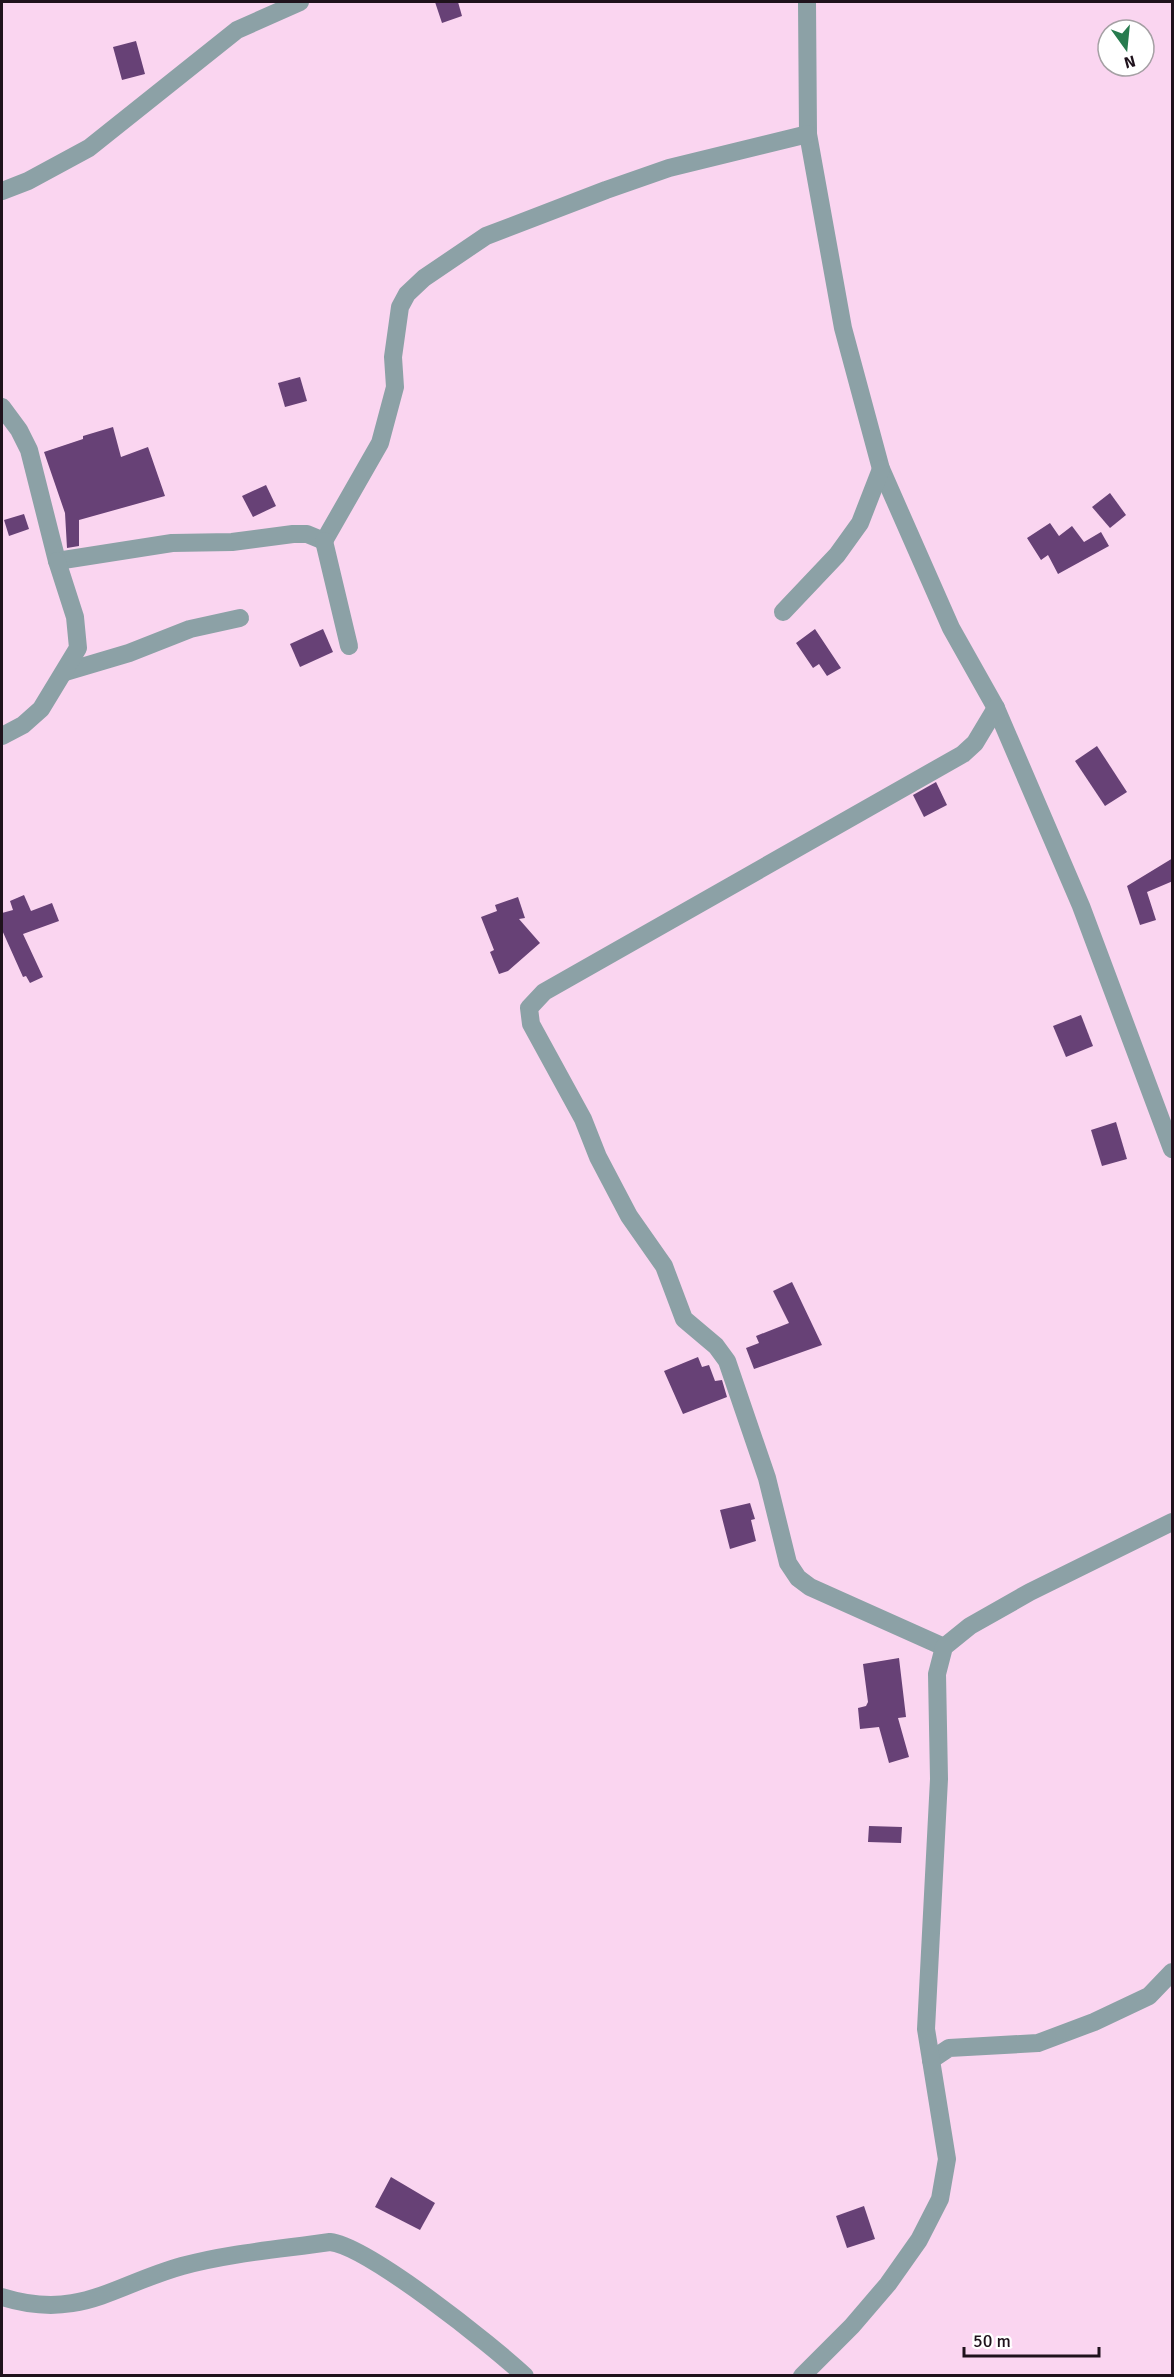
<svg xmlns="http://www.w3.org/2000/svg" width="1174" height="2377" font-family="Signika,sans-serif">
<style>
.building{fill:#674176}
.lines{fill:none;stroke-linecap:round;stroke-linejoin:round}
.minor{stroke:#8ca1a6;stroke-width:18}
</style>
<rect width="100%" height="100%" fill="#fad5f0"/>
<g class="building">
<polygon points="435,2 458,2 462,16 442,23"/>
<polygon points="136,41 145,74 122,80 113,47"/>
<polygon points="300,377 307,401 285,407 278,383"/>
<polygon points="113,427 121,457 148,447 165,496 79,520 79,546 67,548 65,513 44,452 83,439 83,436"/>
<polygon points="266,485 276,506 253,517 242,496"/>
<polygon points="1110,493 1126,515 1110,528 1092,507"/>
<polygon points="24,514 29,529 9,536 4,520"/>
<polygon points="1050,523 1059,536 1072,526 1084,542 1101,532 1109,546 1058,574 1048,555 1041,560 1027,538"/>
<polygon points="323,629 333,652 300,667 290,644"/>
<polygon points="815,629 841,668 827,676 819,664 813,668 796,643"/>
<polygon points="1097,746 1127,792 1105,806 1075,761"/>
<polygon points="936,782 947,805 924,817 913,795"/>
<polygon points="1173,858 1173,881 1147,892 1156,920 1140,925 1127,886"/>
<polygon points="24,895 31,911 52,903 59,921 23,934 43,977 30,983 26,976 23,977 2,930 2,913 13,910 10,901"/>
<polygon points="518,897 525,918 519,919 540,943 508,971 499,974 490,952 494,950 481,917 497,911 495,905"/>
<polygon points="1081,1015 1093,1046 1066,1057 1053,1026"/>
<polygon points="1116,1122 1127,1159 1102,1166 1091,1130"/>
<polygon points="792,1282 822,1345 754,1369 746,1348 759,1343 756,1336 789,1323 773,1291"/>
<polygon points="698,1357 702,1367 709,1365 715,1381 722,1380 727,1397 683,1414 664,1371"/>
<polygon points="750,1503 755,1519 751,1520 756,1541 730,1549 720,1510"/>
<polygon points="899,1658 906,1717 898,1718 909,1757 889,1763 879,1727 860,1729 858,1708 866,1706 868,1702 863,1664"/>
<polygon points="869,1826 902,1827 901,1843 868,1842"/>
<polygon points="391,2177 435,2203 420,2230 375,2207"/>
<polygon points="864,2206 875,2239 847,2248 836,2216"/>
</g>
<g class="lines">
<g class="minor">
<polyline points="807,2 808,134 843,328 881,469 951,628 996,708 1081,906 1172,1149"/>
<polyline points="2,191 28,181 89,148 237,30 300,2"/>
<polyline points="2,407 19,430 29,450 57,561 172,543 232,542 293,534 307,534 324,541 380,443 395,387 393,357 400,307 407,294 424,278 486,236 606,190 669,168 808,134"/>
<polyline points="324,541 349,646"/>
<polyline points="783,612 837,555 860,523 881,469"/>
<polyline points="65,672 129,653 190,629 240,618"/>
<polyline points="2,736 23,725 41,709 78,648 75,617 57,561"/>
<polyline points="944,1647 810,1587 798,1578 788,1563 767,1478 727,1361 716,1346 684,1319 664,1266 629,1216 598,1157 583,1119 531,1024 529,1008 544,992 963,754 975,743 996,708"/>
<polyline points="931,2060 949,2048 1038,2043 1094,2022 1149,1996 1172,1972"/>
<path d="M2,2297C79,2321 114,2285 182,2266C229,2253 282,2249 330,2242C368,2246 493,2346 525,2376"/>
<polyline points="802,2376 852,2326 888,2284 919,2240 940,2199 947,2159 926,2029 939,1779 937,1674 944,1647 970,1626 1030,1592 1172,1522"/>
</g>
</g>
<rect width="1174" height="2377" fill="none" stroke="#1f121c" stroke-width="6"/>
<g transform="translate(1126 48) rotate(165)"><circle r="28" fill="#ffffff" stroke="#a5a0a4" stroke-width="1.5"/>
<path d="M0-4.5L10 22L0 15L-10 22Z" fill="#277b4e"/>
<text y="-9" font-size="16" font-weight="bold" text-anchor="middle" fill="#1f121c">N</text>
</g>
<path d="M964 2347v9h135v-9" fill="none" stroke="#1f121c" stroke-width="3"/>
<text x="973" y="2347" font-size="18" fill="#1f121c" stroke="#ffffff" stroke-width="4.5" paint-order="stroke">50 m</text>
</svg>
